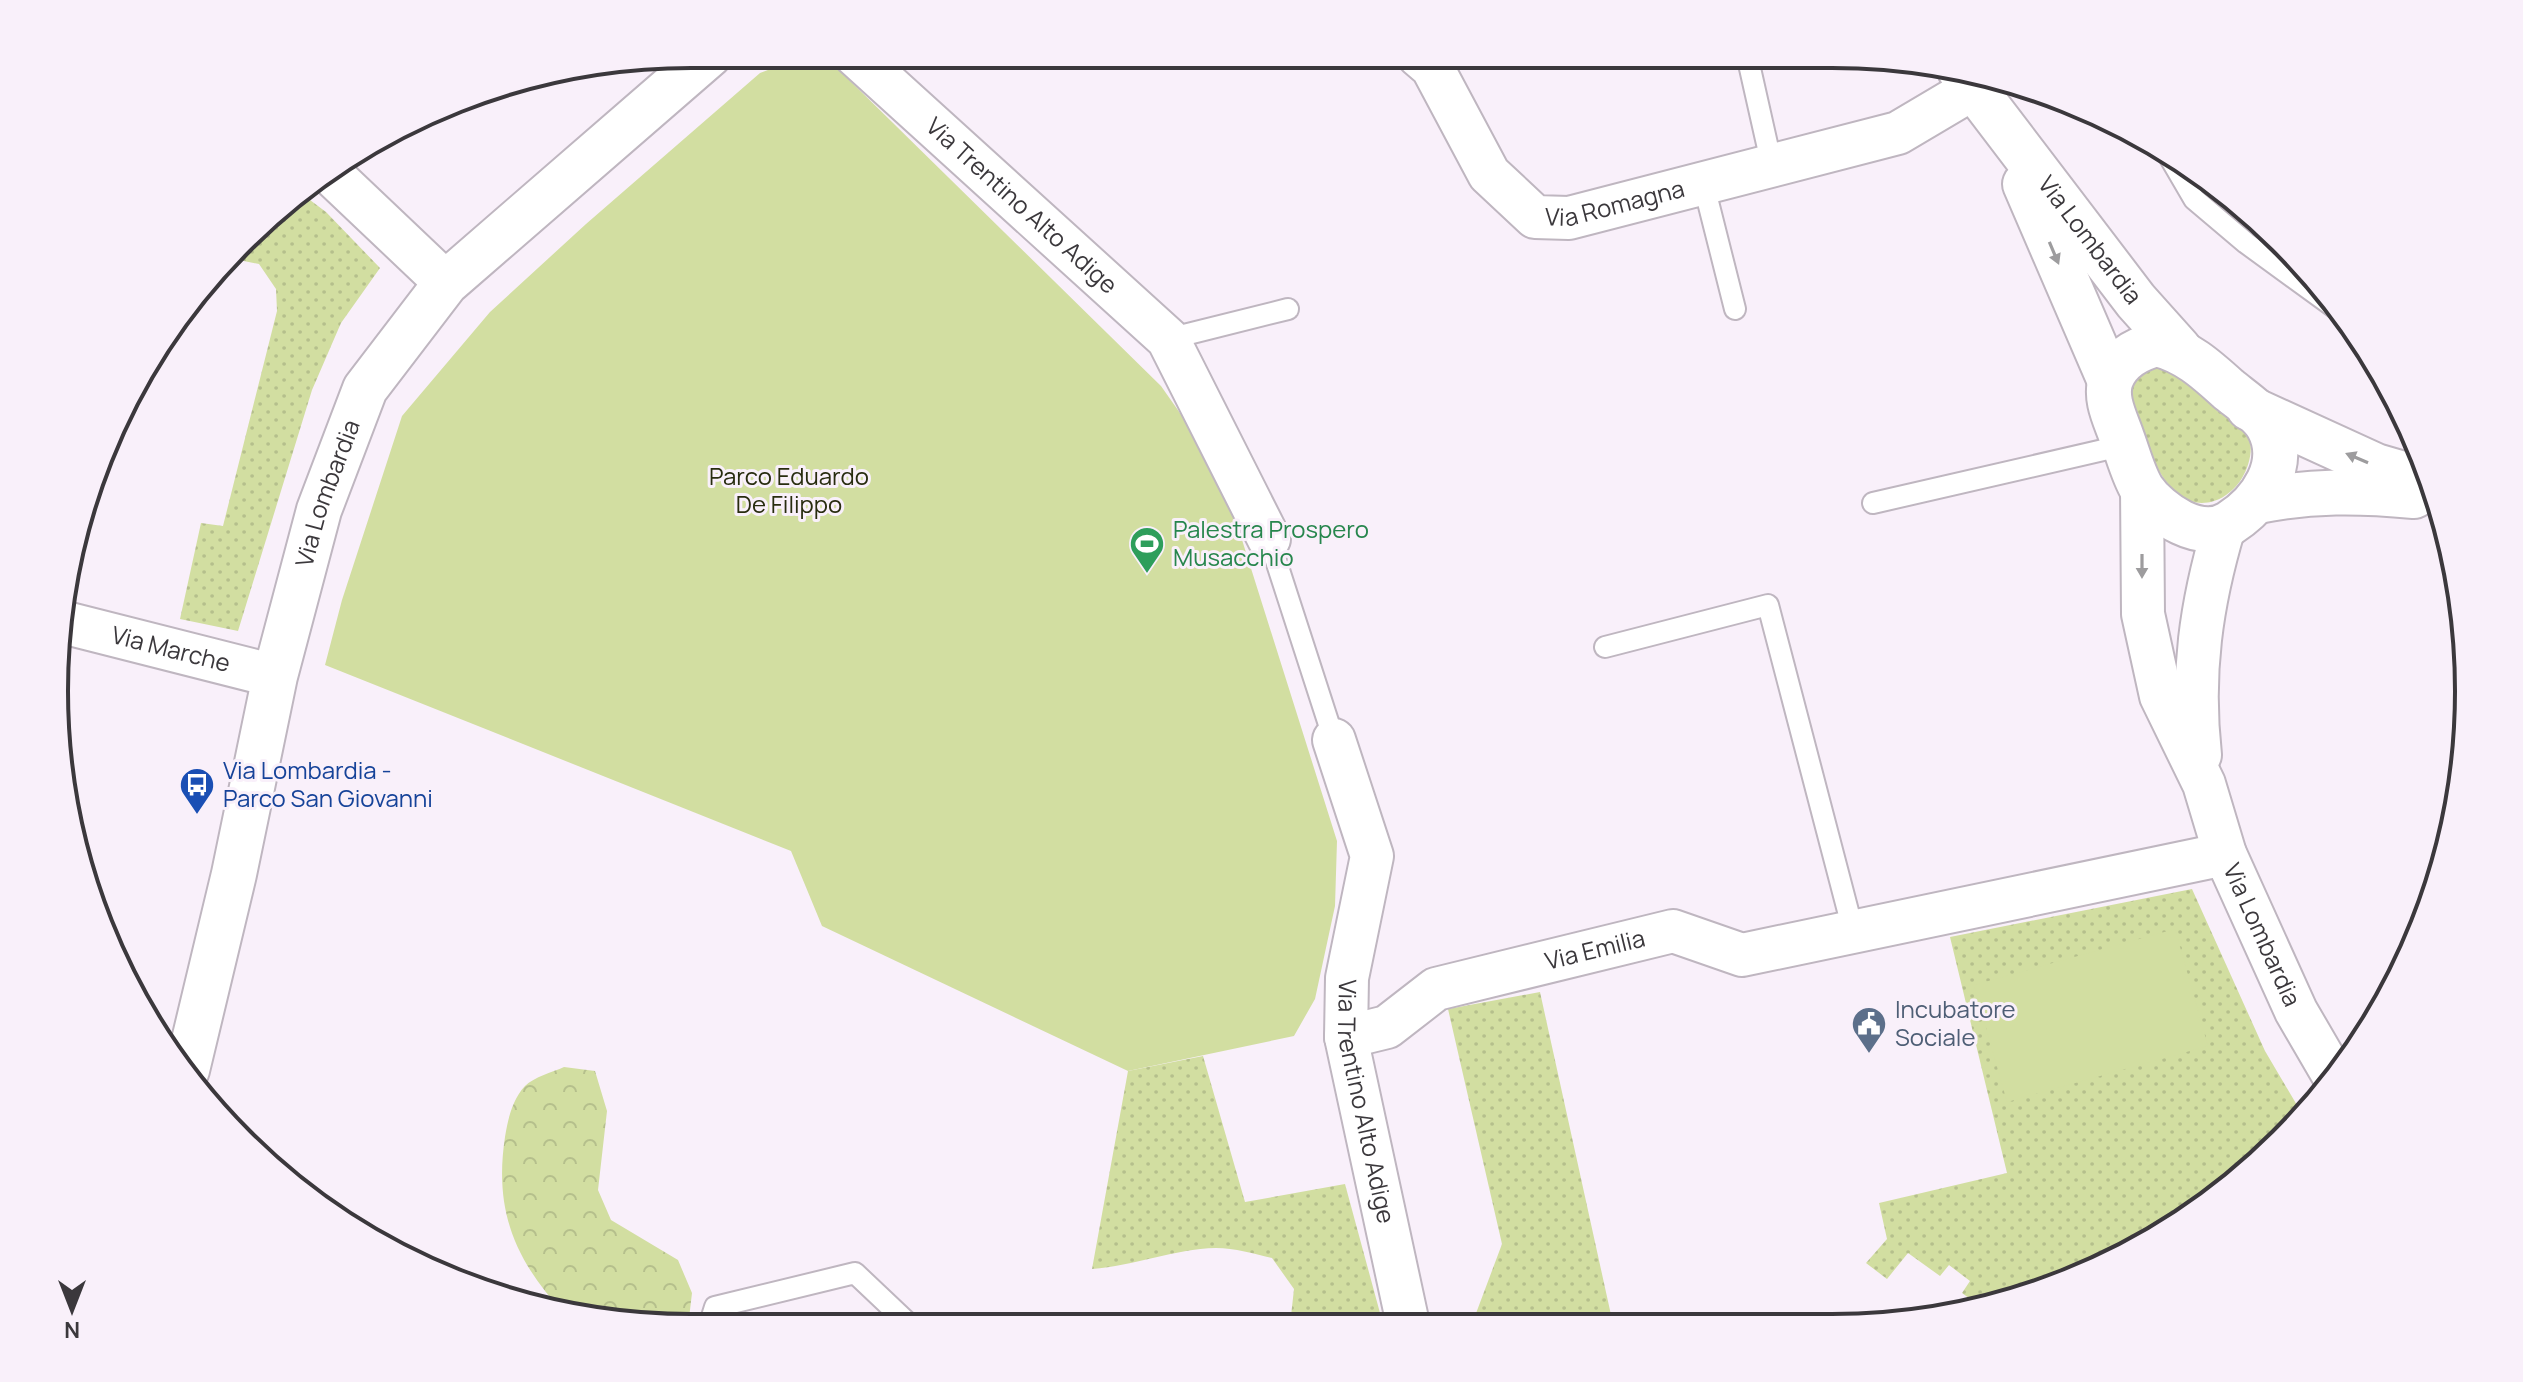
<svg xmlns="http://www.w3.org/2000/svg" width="2523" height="1382" font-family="Manrope,sans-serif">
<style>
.grass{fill:url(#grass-dots)}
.forest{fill:url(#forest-crowns)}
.park{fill:#d2dea1}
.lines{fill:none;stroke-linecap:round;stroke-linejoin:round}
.service-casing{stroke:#bfb6c0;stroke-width:24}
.minor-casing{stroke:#bfb6c0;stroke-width:46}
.tertiary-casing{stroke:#bfb6c0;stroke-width:48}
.service{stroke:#fff;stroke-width:20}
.minor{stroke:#fff;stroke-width:42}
.tertiary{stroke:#fff;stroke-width:44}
.oneway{fill:#9d9c9e}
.labels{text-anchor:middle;stroke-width:6;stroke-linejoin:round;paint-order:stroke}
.street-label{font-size:24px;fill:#3b383c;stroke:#f9f0fa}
.park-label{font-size:24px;fill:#282c0f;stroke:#f9f0fa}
.leisure-label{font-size:24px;fill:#27864d;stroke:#f9f0fa;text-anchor:start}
.transit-label{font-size:24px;fill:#164399;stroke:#f9f0fa;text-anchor:start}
.service-label{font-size:24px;fill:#4e5e75;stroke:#f9f0fa;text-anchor:start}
.rim{fill:none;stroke:#3b383c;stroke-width:4}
</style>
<defs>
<pattern id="grass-dots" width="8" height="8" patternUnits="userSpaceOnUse" patternTransform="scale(2)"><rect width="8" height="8" fill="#d2dea1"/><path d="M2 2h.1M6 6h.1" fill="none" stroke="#b5bf8c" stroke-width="1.8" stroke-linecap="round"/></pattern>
<pattern id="forest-crowns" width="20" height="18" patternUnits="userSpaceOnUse" patternTransform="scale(2)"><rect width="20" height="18" fill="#d2dea1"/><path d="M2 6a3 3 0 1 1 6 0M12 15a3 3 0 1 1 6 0" fill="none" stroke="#b5bf8c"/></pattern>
</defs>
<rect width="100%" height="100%" fill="#f9f0fa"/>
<g class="grass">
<polygon points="298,191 326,212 380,268 341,323 312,390 238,631 180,619 201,523 223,526 277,311 276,289 259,264 234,259"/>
<path d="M2162,366L2177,369C2194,384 2236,414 2246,431C2255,444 2250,465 2242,478C2237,487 2225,498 2214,501C2173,514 2153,460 2140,432C2135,420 2126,405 2130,391C2134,377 2149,369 2162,366Z"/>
<polygon points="2192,889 2265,1051 2304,1117 2186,1221 2037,1294 1981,1307 1962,1293 1970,1281 1949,1265 1940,1276 1908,1253 1887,1279 1866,1263 1887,1239 1879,1203 2007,1173 1950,937"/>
<polygon points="1540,992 1613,1324 1472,1324 1502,1244 1448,1009"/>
<path d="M1203,1056L1245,1202L1345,1184L1383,1324L1290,1325L1294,1289L1272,1258C1255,1254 1234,1248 1216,1248C1174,1249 1134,1266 1092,1269L1128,1071Z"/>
</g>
<path class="forest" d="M564,1067L595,1071L607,1111L598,1190L611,1220L678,1260L692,1293L688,1327H650L563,1312C514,1259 494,1209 505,1137C508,1119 512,1100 525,1086C534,1077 553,1072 564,1067Z"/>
<g class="park">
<polygon points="802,57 837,68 1161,386 1220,470 1337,841 1335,906 1315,999 1294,1036 1128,1071 822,926 791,851 325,665 342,600 402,416 490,312 586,224 760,73"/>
<polygon points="2175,929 2208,1046 2007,1102 1974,985"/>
</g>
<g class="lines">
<defs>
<g id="service">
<polyline points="1747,55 1772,166"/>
<polyline points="874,72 896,54"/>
<polyline points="2166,151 2194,199 2246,243 2345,315"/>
<polyline points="1703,182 1735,309"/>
<polyline points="1168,339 1288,309"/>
<polyline points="1873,503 2125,445"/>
<polyline points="1269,539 1334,740"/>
<polyline points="1605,647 1768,605 1854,934"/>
<polyline points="709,1326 715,1307 855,1273 911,1326"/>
</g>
<g id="minor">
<path id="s1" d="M854,54L1168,339L1269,539"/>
<path id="s2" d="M1418,55L1432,67L1489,174L1535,217L1569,218L1898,133L1974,88"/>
<polyline points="329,172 446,283"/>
<path id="s3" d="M2142,488L2143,614L2161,696L2204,784L2225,854L2296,1011L2335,1078"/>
<path id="s4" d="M66,623L275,676"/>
<path id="s5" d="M1334,740L1372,856L1347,978L1346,1037L1408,1324"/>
<path d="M2200,755C2191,674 2201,604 2224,527"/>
<path id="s6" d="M1346,1037L1387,1027L1436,989L1673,931L1742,955L2225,854"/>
</g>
<g id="tertiary">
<path id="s7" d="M1960,70L2136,301L2179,349"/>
<polyline points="2025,184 2110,381"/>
<path d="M2157,344C2186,351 2206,369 2228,389C2240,399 2260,412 2268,426C2289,464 2261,503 2230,523C2201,542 2159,514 2142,489C2133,474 2128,454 2122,438C2116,420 2104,399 2111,379C2119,359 2137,349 2157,344Z"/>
<polyline points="2249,408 2376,466 2431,482"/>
<path d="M2258,501C2311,490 2360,491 2414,496"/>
<path id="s8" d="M187,1070L234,874L275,676L319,510L365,389L446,283L710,54"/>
</g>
</defs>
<use href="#service" class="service-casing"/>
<use href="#minor" class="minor-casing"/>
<use href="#tertiary" class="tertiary-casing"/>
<use href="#service" class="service"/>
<use href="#minor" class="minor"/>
<use href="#tertiary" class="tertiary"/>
</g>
<defs><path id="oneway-solid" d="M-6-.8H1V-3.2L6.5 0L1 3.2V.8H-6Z" transform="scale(2)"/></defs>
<g class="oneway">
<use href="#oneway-solid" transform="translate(2054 253) rotate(67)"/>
<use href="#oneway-solid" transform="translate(2357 458) rotate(-157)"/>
<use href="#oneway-solid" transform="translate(2142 566) rotate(90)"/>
</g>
<defs>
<symbol id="stadium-pin" viewBox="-11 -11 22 30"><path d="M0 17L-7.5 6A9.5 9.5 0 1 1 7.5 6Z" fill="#2e9e5b" stroke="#f9f0fa"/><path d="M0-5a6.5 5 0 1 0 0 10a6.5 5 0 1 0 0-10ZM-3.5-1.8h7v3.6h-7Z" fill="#fff"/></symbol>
<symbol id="bus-pin" viewBox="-11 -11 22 30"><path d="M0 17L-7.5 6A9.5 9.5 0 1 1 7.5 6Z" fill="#1a4fb4" stroke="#f9f0fa"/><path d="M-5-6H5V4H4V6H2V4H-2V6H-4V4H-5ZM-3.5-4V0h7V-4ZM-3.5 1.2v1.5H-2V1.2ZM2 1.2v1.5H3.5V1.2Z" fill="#fff"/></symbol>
<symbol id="civic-pin" viewBox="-11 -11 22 30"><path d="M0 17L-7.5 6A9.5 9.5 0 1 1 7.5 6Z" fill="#5c6f8a" stroke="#f9f0fa"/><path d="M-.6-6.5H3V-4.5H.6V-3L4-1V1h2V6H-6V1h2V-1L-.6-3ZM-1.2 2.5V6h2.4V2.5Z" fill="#fff"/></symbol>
</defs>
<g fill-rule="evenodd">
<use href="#stadium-pin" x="1127" y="524" width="40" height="54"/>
<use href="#bus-pin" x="177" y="765" width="40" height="54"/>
<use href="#civic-pin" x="1849" y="1004" width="40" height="54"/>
</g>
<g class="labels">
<g class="street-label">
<text dy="8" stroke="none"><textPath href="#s2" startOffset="284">Via Romagna</textPath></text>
<text dy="8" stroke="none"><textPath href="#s1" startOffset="226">Via Trentino Alto Adige</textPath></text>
<text dy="8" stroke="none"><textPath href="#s7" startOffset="214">Via Lombardia</textPath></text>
<text dy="8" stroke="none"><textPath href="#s8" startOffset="594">Via Lombardia</textPath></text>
<text dy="8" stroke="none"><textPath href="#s4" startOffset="108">Via Marche</textPath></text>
<text dy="8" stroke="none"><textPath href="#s3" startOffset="470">Via Lombardia</textPath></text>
<text dy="8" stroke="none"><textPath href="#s6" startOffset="268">Via Emilia</textPath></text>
<text dy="8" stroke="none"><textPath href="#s5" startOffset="372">Via Trentino Alto Adige</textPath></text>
</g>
<g class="park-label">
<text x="789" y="485">Parco Eduardo<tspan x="789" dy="28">De Filippo</tspan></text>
</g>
<g class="leisure-label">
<text x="1173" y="538">Palestra Prospero<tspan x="1173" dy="28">Musacchio</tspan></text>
</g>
<g class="transit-label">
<text x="223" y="779">Via Lombardia -<tspan x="223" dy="28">Parco San Giovanni</tspan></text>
</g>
<g class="service-label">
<text x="1895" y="1018">Incubatore<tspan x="1895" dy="28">Sociale</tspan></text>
</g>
</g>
<path d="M0 0H2523V1382H0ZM691 68H1832A623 623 0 0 1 2455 691V691A623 623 0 0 1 1832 1314H691A623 623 0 0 1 68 691V691A623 623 0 0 1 691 68Z" fill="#f9f0fa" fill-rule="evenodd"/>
<path class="rim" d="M691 68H1832A623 623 0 0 1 2455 691V691A623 623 0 0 1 1832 1314H691A623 623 0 0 1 68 691V691A623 623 0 0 1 691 68Z"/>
<g transform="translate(72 1310) rotate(180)" stroke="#f9f0fa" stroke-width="6" paint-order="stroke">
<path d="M0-6L14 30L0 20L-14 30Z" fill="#3b383c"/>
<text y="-12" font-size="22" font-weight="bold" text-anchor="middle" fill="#3b383c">N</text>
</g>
</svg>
